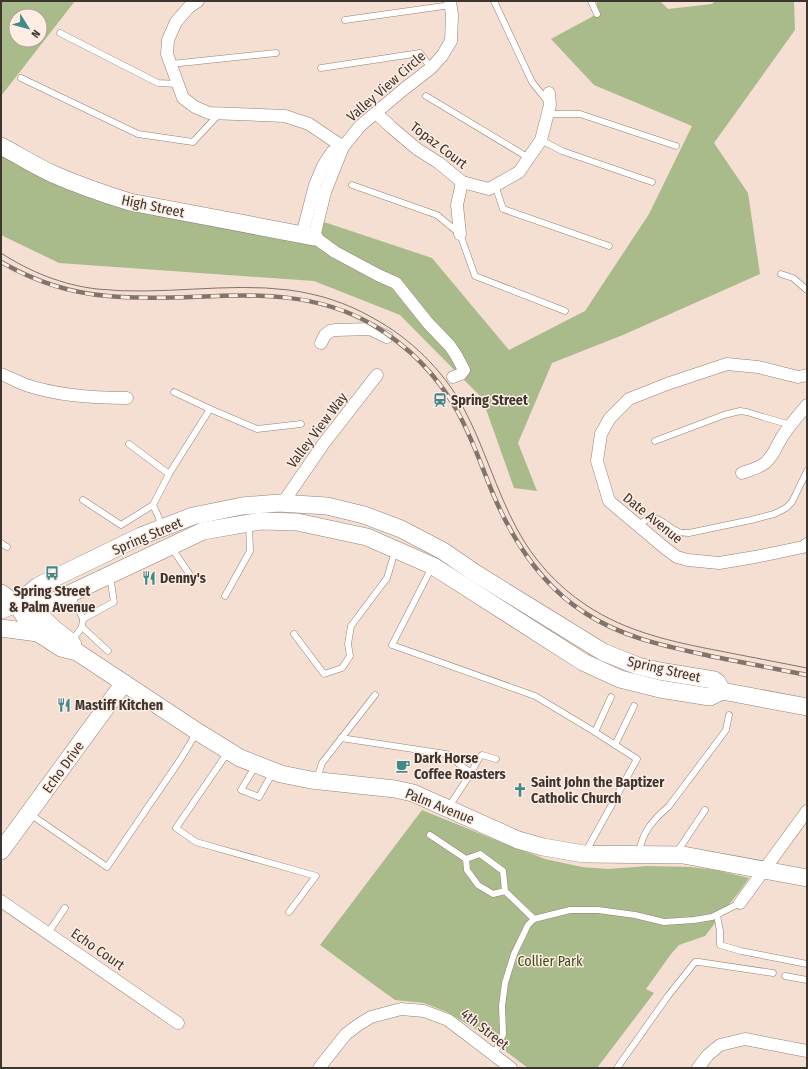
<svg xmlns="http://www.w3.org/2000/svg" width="808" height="1069" font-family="'Fira Sans Condensed',sans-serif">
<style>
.green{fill:#a9bb8b;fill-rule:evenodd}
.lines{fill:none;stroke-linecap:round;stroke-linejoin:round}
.lane-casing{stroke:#948175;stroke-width:7}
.street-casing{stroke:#948175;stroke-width:13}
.secondary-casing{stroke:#948175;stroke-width:18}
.lane{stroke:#fff;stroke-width:6}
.street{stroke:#fff;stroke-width:12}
.secondary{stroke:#fff;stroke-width:17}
.tram{stroke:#81746c;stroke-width:1}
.rail-casing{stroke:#81746c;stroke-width:4.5}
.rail{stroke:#ffede3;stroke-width:3;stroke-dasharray:9;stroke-linecap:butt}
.labels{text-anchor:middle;stroke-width:3;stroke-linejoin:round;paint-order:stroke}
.street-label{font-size:14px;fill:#3d3530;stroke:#ffede3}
.poi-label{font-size:14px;font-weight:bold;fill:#3d3530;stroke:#ffede3;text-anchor:start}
.park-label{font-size:14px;fill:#3d4c19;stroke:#ffede3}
</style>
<rect width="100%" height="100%" fill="#f5dfd2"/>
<g class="green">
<path d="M1,1H75L1,96ZM16,16H40V40H16Z"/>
<polygon points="597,1 660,1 668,9 712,4 715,1 794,1 795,30 714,143 748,193 760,274 623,335 552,363 518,443 537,491 514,488 482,398 400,315 314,281 59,263 1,235 1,142 76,184 314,237 321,221 432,258 509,350 585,311 649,214 692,126 594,85 551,39 597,14"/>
<polygon points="422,810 498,841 545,859 582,867 608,869 648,866 690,867 716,870 749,878 742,888 705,936 679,945 671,954 646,989 654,993 597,1068 528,1068 480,1032 447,1012 424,1003 395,1000 377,987 320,945"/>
</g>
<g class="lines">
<defs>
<g id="lane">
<polyline points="494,1 532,82 548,102"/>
<polyline points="591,1 597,14"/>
<polyline points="345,20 451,5"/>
<polyline points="60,33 158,83 178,84"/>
<polyline points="171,64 276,53"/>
<polyline points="321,68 420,53 431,68"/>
<polyline points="21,78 138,134 193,142 219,114"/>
<polyline points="426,96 529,158"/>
<polyline points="548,114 580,114 676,146"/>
<polyline points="541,140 562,151 652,182"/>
<polyline points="352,185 437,215 460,234 475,276 565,311"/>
<polyline points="495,185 503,209 609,246"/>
<polyline points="781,274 793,278 807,290"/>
<polyline points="210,409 257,429 301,424"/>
<polyline points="655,441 724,415 740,411 747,412 763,417 791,425"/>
<polyline points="129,444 169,474 153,505"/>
<polyline points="169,474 210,409 174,392"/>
<polyline points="83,500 121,525 153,505 159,518 161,527"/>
<path d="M638,525C653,515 656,516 670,527C673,529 676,531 679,532C682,533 685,533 689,533L751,520L774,514L786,508L792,502L807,471"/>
<polyline points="1,543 7,547"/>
<polyline points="171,547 190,575"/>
<polyline points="432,567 392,645 535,696 595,732 611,697"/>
<polyline points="71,595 83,619 114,602 110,576"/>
<polyline points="225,596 250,551 249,525"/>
<polyline points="83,619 82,627 108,651"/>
<polyline points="294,634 324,674 342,668 350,656 348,644 351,626 387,578 395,551"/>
<polyline points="71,642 82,627"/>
<polyline points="341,738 446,754 471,773 479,758 482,755 496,759"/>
<polyline points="615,745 634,706"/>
<polyline points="228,752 176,828 196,842 316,876 289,912"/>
<polyline points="256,765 241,790 259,797 273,772"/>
<polyline points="317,779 322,763 375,695"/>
<polyline points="448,808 471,773"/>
<polyline points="30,814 107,867 180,760 197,732"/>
<polyline points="430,835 466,859"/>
<polyline points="677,852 705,810"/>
<polyline points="585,853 637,759 595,732"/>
<path d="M639,853C642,832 653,820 669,806L726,730L729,715"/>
<polyline points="505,891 493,894 478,885 467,870 466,859 480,854 503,871 505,891 534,919"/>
<polyline points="717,915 720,931 720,945 741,951 807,964"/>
<polyline points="48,933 65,908"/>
<polyline points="785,976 807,980"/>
<polyline points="494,1056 503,1034 502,1006 505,983 514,954 528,925 534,919 570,910 598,910 635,915 664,922 694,920 712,917 740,903"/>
<polyline points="617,1068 668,996 695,962 699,962 773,973"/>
</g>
<g id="street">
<polyline points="198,1 189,7 176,22 168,40 167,54 183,98 195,107 209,113 285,116 309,124 343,147"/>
<polyline points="450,1 452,15 451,41 442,56 431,68 404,89 360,126 343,147 325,192 314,237 335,252 378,275 396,283 428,323 450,346 456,355 464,370 461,374 453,377"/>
<polyline points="376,113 391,127 417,149 439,163 462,182 489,189 519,172 541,140 550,105 549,93"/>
<polyline points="460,234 457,205 462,182"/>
<polyline points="302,235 315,185 323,166 332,152 343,147"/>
<polyline points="321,343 325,335 330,331 336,330 370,329 387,337"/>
<path d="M1,374C9,377 18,382 26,385C59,396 93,398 127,398"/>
<polyline points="807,375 798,377 758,367 727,364 667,384 629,399 610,418 601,434 597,461 609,501 666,549 677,557 688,560 719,563 755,557 803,547 807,544"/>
<path d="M742,473C750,470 759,468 765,463C773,457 777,445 782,437C789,426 798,416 807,405"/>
<polyline points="282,504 324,443 377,375"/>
<polyline points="1,901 178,1023"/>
<polyline points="740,903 807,811"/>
<polyline points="319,1068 346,1034 358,1025 371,1017 401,1009 424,1011 448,1020 511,1068"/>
<polyline points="698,1068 708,1055 720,1045 745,1039 807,1051"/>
</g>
<g id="secondary">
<path d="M1,146C18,155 35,166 53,174C78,185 104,194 130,202L314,237"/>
<polyline points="1,593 16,604 40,615 53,628 71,642 73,645"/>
<polyline points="16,604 27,620 38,633 61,648 77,652 198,732 240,758 281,774 311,780 395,789 413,793 518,840 543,847 584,854 683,855 807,878"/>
<polyline points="16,604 38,586 141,536 193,516 242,506 279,503 327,506 364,515 401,529 443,551 475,573 603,652 638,666 659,671 714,680 717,682 722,691"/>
<polyline points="1,610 16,604 50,603 203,531 261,521 297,522 367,537 433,566 583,662 620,679 660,689 710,697 722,691 807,707"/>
<polyline points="1,628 38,633"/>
<polyline points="1,851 124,683"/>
</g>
</defs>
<use href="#lane" class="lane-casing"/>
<use href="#street" class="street-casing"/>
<use href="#secondary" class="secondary-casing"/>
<use href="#lane" class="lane"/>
<use href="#street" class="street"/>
<use href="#secondary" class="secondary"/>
<path class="tram" d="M1,253C30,272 63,285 97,289C161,296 226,282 289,290C319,294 347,303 373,318C410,338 443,370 463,407C484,446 496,490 517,529C533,559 557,586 586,605C626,632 673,642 720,651C749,657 778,662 807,668"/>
<defs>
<path id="rail" d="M1,262C34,281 69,293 108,296C199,305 289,276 373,325C408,346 436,374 456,409C473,438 483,472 497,503C517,547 544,587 585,613C625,639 670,647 715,657C746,663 776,669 807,675"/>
</defs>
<use href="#rail" class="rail-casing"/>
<use href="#rail" class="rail"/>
</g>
<defs>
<symbol id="station-bare" viewBox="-9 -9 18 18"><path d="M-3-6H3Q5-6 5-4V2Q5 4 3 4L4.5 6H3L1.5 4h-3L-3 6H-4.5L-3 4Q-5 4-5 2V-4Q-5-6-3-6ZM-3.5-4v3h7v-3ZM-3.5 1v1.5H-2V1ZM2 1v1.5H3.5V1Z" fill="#41898b" stroke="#ffede3" stroke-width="2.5" paint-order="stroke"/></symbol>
<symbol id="bus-bare" viewBox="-9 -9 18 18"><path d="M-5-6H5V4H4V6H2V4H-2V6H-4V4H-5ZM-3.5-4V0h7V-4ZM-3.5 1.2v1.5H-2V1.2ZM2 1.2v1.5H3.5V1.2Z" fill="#41898b" stroke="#ffede3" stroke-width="2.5" paint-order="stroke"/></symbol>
<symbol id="restaurant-bare" viewBox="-9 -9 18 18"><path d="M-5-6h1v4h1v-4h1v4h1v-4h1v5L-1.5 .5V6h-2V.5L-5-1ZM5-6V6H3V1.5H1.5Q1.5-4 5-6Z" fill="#41898b" stroke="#ffede3" stroke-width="2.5" paint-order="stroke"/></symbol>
<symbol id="cafe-bare" viewBox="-9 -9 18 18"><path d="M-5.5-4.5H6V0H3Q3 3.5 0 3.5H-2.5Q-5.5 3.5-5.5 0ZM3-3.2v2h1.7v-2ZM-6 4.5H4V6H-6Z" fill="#41898b" stroke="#ffede3" stroke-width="2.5" paint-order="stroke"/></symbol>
<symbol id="church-bare" viewBox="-9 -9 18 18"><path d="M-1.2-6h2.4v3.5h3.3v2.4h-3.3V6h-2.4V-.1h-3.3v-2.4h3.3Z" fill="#41898b" stroke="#ffede3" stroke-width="2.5" paint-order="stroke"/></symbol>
</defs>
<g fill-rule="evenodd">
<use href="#station-bare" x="430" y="390" width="20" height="20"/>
<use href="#bus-bare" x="42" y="563" width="20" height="20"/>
<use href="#restaurant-bare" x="139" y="568" width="20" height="20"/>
<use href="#restaurant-bare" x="54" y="695" width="20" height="20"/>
<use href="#cafe-bare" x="393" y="756" width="20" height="20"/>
<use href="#church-bare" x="510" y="780" width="20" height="20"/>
</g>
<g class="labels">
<g class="street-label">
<text transform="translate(386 86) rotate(-41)" y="5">Valley View Circle</text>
<text transform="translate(439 145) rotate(37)" y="5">Topaz Court</text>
<text transform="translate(153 206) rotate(12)" y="5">High Street</text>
<text transform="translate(317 430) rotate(-53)" y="5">Valley View Way</text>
<text transform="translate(653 518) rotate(39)" y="5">Date Avenue</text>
<text transform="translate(147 536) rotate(-23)" y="5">Spring Street</text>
<text transform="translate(664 669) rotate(13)" y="5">Spring Street</text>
<text transform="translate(63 767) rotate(-54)" y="5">Echo Drive</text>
<text transform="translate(440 806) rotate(22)" y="5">Palm Avenue</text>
<text transform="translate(98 949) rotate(35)" y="5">Echo Court</text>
<text transform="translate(485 1029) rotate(38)" y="5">4th Street</text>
</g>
<g class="poi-label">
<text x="451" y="405">Spring Street</text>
<text x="160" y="583">Denny's</text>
<text x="52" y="596" text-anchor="middle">Spring Street<tspan x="52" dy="16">&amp; Palm Avenue</tspan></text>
<text x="75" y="710">Mastiff Kitchen</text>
<text x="414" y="763">Dark Horse<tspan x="414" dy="16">Coffee Roasters</tspan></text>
<text x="531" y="787">Saint John the Baptizer<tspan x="531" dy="16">Catholic Church</tspan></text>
</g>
<g class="park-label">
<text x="550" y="966">Collier Park</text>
</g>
</g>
<rect width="808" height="1069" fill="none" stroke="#3d3530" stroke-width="4"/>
<g transform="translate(28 28) rotate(127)"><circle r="19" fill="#ffede3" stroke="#b1a39b"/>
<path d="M0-3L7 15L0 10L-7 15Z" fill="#41898b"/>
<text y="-6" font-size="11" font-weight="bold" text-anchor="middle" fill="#3d3530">N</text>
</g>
</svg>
